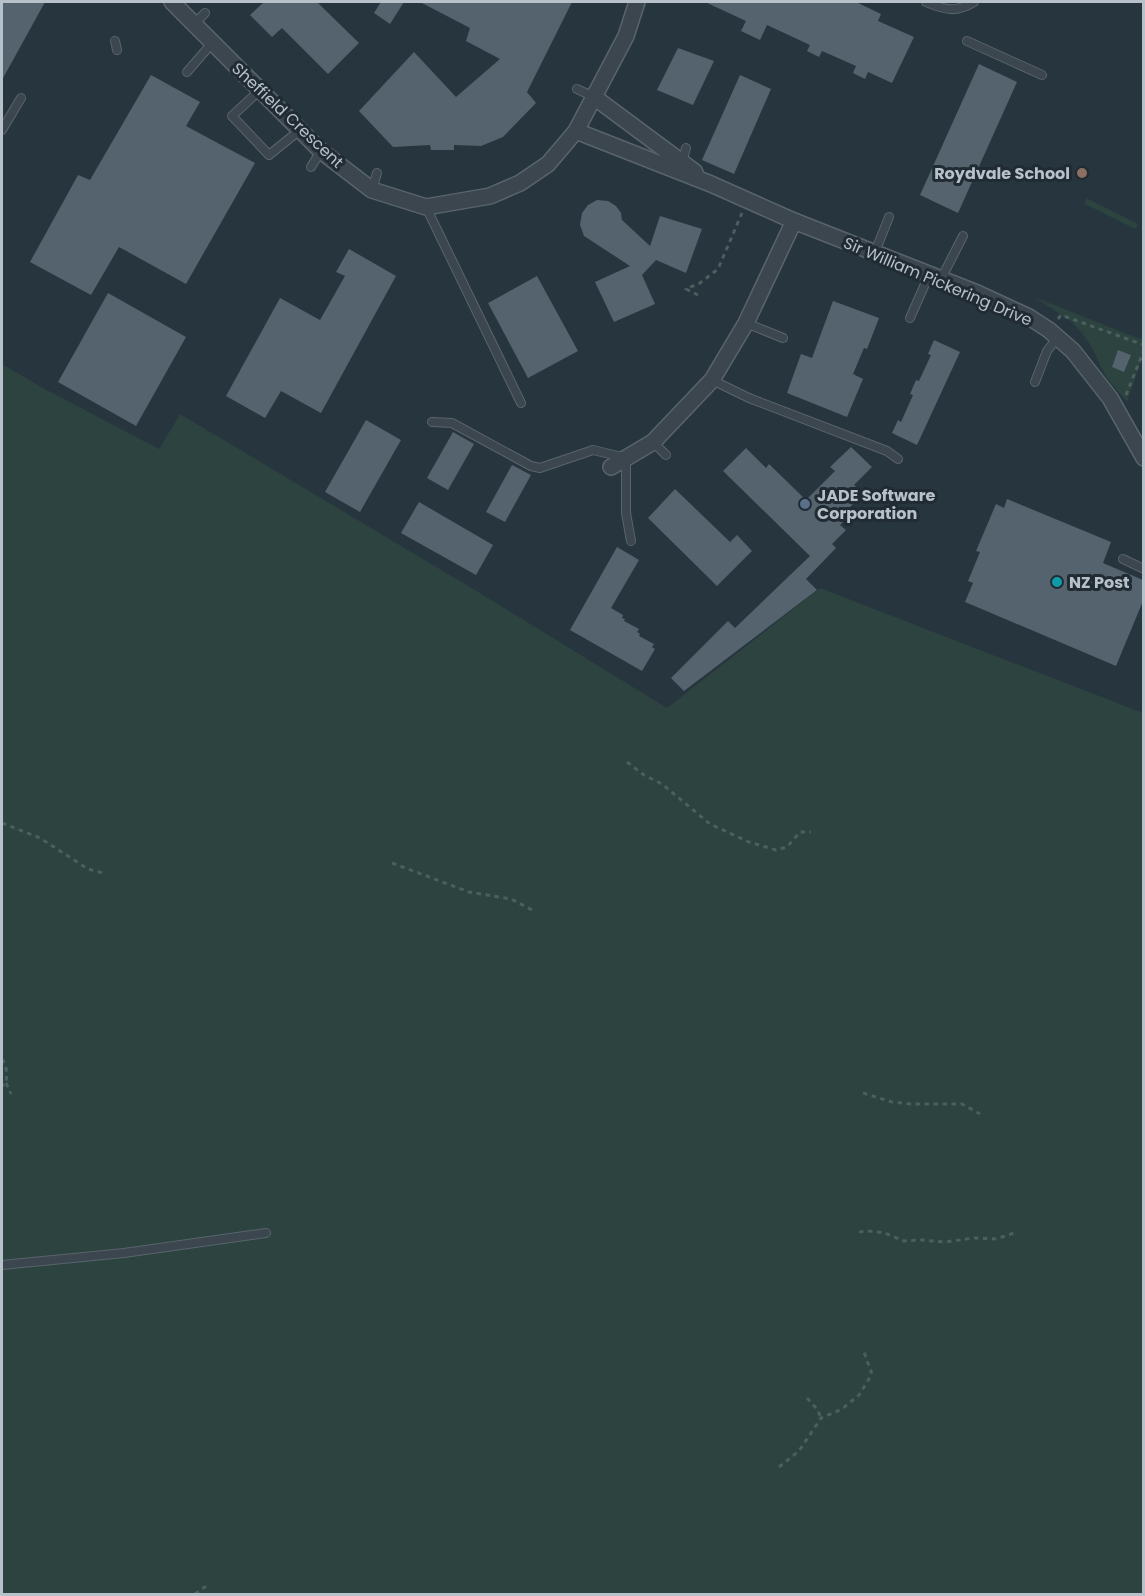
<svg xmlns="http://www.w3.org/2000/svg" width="1145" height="1596" font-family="Poppins,sans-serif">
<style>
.green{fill:#2c4340}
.building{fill:#55636e}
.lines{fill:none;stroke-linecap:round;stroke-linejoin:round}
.service-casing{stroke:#59646c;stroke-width:10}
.minor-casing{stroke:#59646c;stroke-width:18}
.path{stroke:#4b5f5e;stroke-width:3;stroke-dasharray:4.5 4.5;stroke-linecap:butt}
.service{stroke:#3b464e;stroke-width:8}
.minor{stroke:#3b464e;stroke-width:15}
.education-dot{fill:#8d6e63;stroke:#202b33;stroke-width:2}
.service-dot{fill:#5c6f8a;stroke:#202b33;stroke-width:2}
.culture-dot{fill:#0f9aa8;stroke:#202b33;stroke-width:2}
.labels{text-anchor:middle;stroke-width:6;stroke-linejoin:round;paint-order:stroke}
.street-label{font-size:16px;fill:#b7c1c9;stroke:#202b33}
.poi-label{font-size:16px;font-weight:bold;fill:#b7c1c9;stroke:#202b33;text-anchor:start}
</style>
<rect width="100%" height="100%" fill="#27353e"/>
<g class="green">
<polygon points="1086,198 1138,224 1135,229 1085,204"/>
<polygon points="1034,297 1140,339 1143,335 1143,356 1127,402 1106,377 1090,344 1081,332 1072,322"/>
<polygon points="2,364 43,388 159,449 180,414 475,590 667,708 820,588 1143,713 1143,1594 2,1594"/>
</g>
<g class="building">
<polygon points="2,2 45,2 2,80"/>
<polygon points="264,2 317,2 359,43 328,74 282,28 272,37 250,15"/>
<polygon points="381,2 404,2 390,24 374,13"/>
<polygon points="420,2 572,2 527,92 536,103 503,137 481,146 454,145 454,150 431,150 430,145 393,147 359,111 414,52 456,97 500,59 466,41 470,28"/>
<polygon points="705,2 856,2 881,14 878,21 914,37 892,83 868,72 865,79 853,73 856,66 822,51 819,57 807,51 810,45 767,25 760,40 741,31 746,21"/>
<polygon points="678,48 714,61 693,105 657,90"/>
<polygon points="979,64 1017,82 958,213 920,195"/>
<polygon points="151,75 200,102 186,126 255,163 186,284 119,247 91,295 30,262 78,175 90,180"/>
<polygon points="740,75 771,89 734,174 702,160"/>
<polygon points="597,200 608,201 616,206 621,213 622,220 650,246 660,216 702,229 686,273 656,260 642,275 655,304 614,322 595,282 630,266 584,236 580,225 582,213 588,205"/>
<polygon points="349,249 396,276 321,413 281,391 265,418 226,396 280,298 320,320 345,276 336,272"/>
<polygon points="537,276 578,351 528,378 488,303"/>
<polygon points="108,293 186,337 136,426 58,382"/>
<polygon points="833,301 879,318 867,349 864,348 853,374 863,379 847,417 787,393 801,354 812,358"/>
<polygon points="934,340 960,352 917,445 892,433 898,420 901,422 913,395 910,394 916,380 919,381 931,355 928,354"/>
<polygon points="1118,350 1131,355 1124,372 1112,367"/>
<polygon points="366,420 401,440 360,512 325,492"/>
<polygon points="453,432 474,444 448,490 427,478"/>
<polygon points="851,447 872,467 854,485 863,493 850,507 854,511 840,525 846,530 832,544 836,548 806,579 817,590 684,691 671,678 728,621 735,628 810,556 723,471 746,448 766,468 769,464 806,500 835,471 830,467"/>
<polygon points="512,465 531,475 505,522 486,512"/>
<polygon points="675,489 730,542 737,535 752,551 717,586 648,518"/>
<polygon points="1007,499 1111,542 1103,563 1143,580 1143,601 1116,666 965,602 973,583 968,581 980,552 976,551 996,504 1004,508"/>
<polygon points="419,502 493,545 476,575 401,533"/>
<polygon points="617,547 639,560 611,608 623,615 622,618 625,619 624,621 639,629 637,632 640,634 639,636 654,644 652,647 655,649 642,671 570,630"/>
</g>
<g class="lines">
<defs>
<g id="service">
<path d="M926,2C945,10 956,13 974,2"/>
<polyline points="194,24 205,13"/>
<polyline points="115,41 117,50"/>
<polyline points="967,41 1042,75"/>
<polyline points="187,72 213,42"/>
<polyline points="577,89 594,97"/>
<polyline points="259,91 232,116 269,155 300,130"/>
<polyline points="2,130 21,98"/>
<polyline points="682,163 686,148"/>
<polyline points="311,167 321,151"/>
<polyline points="372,190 377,173"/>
<polyline points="426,207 521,403"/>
<polyline points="875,252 889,217"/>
<polyline points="941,279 963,236"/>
<polyline points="910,318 929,275"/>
<polyline points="746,323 783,338"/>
<polyline points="712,380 749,398 887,451 898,459"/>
<polyline points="1035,382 1047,351 1058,337"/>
<polyline points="432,422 452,423 531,466 540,468 593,450 626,458 626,513 631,541"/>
<polyline points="653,442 666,455"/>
<polyline points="1123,559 1144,569"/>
<polyline points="2,1265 124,1253 266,1233"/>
</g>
<g id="minor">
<polyline points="172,2 321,151 372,190 426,207 490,196 520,183 548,164 576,131 626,36 637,2"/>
<polyline points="594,97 695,172"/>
<polyline points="576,131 711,184 794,221 977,293 1029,317 1049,330 1073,351 1110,398 1144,458"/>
<polyline points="611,467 653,442 712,380 746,323 794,221"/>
</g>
</defs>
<use href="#service" class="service-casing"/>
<use href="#minor" class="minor-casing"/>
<g class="path">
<polyline points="698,295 686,289 700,283 718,269 742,213"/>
<polyline points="1058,319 1061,315 1144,345"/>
<polyline points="1126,395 1144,350"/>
<polyline points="627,762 644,775 662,784 710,824 749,842 776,850 787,847 800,832 811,832"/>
<polyline points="2,823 40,838 88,869 103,873"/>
<polyline points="392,863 469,892 511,899 534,911"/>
<path d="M2,1059C7,1066 7,1074 6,1083L2,1086"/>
<polyline points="6,1083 11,1094"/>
<polyline points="863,1093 892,1102 911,1104 962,1104 980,1114"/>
<polyline points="859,1232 868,1231 885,1233 904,1241 921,1240 945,1242 974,1238 996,1239 1014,1233"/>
<polyline points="807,1398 817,1409 821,1418"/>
<polyline points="779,1467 799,1451 821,1418 842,1409 859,1395 872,1374 864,1352"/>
<polyline points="195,1594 209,1584"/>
</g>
<use href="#service" class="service"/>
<use href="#minor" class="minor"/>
</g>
<circle class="education-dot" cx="1082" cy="173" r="6"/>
<circle class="service-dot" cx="805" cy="504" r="6"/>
<circle class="culture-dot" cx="1057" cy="582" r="6"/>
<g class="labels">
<g class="street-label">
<text transform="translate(288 115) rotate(43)" y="6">Sheffield Crescent</text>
<text transform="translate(938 281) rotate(23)" y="6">Sir William Pickering Drive</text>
</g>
<g class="poi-label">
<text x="1070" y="179" text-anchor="end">Roydvale School</text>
<text x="817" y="501">JADE Software<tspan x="817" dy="18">Corporation</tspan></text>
<text x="1069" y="588">NZ Post</text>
</g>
</g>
<rect width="1145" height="1596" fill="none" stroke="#b7c1c9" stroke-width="6"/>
</svg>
